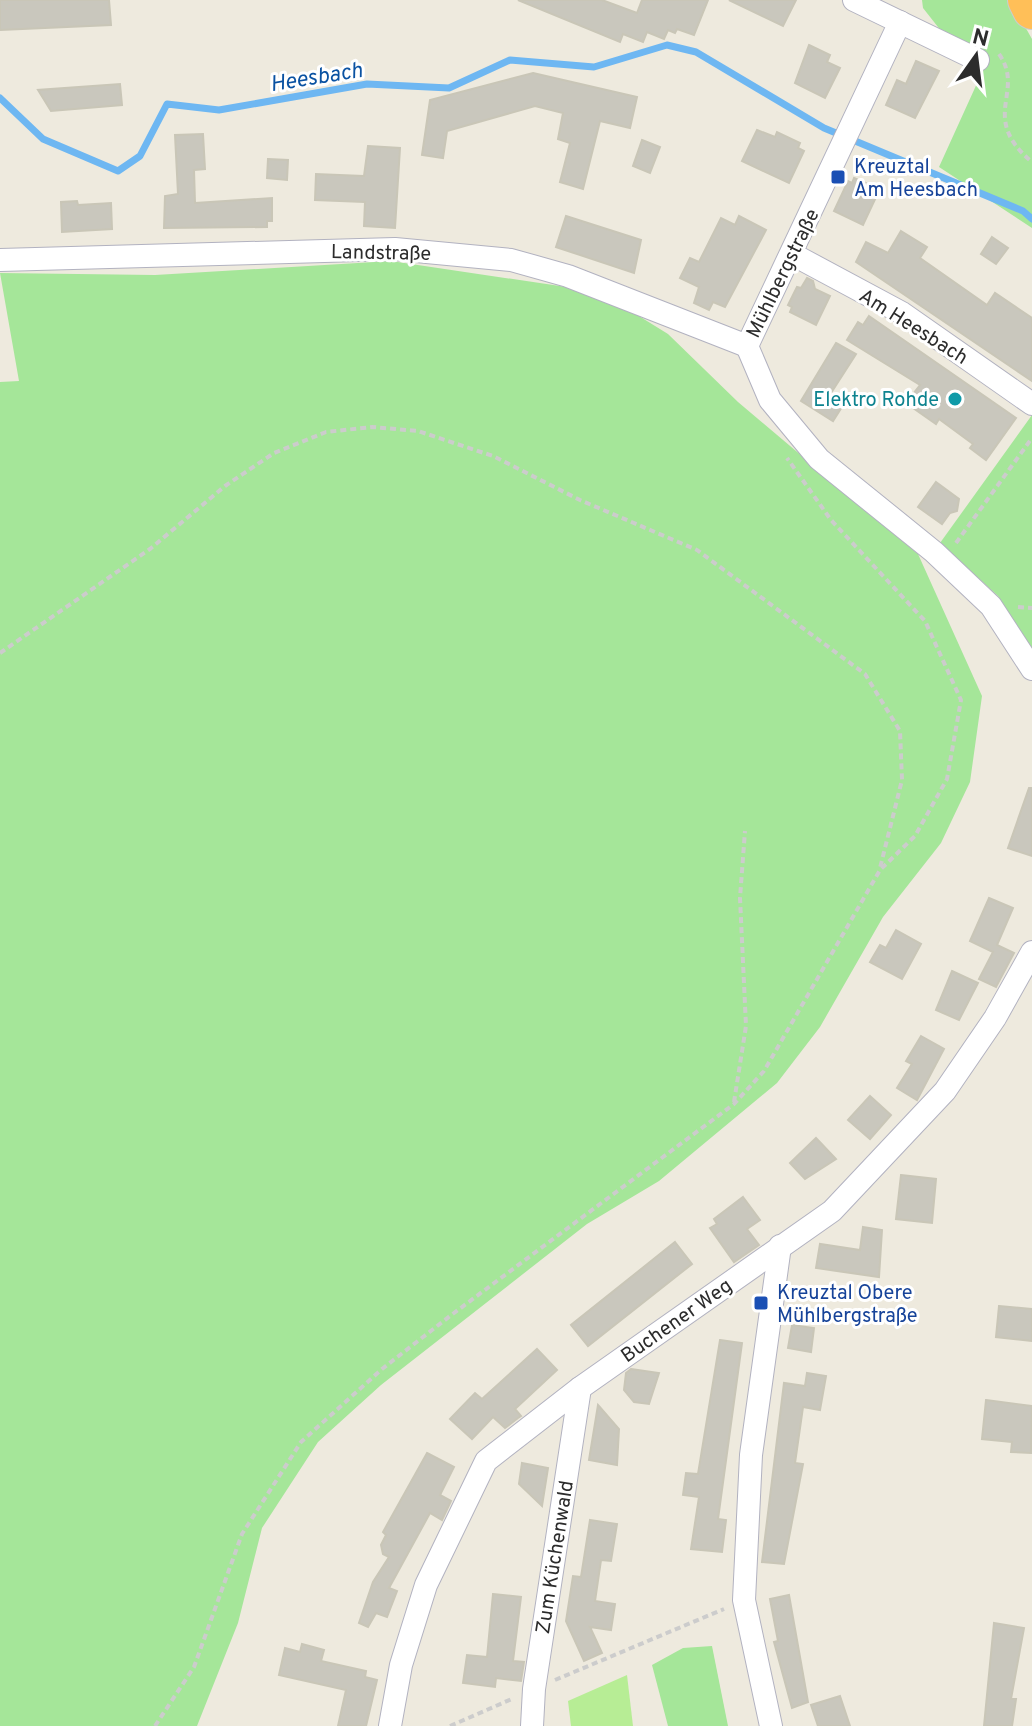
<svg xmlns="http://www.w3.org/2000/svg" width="1032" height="1726" font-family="Overpass,sans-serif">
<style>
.green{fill:#a5e699}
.pitch{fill:#b7ed95}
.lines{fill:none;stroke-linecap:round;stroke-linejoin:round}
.stream{stroke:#6eb7f2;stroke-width:7}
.building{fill:#c9c7bd;stroke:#c9c6b7;stroke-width:2}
.street-casing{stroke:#b2b2c0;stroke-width:24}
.highway-casing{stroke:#ccc;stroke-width:40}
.path{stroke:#ccc;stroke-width:4;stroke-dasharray:6 4;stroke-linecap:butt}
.street{stroke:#fff;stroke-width:22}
.highway{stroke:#ffbf58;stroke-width:38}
.transit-dot{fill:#1a4fb4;stroke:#fff;stroke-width:3}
.culture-dot{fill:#0f9aa8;stroke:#fff;stroke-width:3}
.labels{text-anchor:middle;stroke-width:6;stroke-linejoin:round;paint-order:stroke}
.transit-label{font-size:20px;fill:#164399;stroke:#fff;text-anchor:start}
.street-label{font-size:20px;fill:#2c2c2c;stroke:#fff}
.culture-label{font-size:20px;fill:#0d838f;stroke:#fff;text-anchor:end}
.water-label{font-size:22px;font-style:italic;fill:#0a52a2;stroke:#fff}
</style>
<rect width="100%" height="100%" fill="#eeeade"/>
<g class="green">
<polygon points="922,0 1010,0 1032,39 1032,228 939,167 979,79 923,8"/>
<polygon points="391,261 600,292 668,334 738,402 918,554 982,696 970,782 941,843 883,917 820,1027 777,1083 659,1181 587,1224 381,1385 318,1442 262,1528 238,1623 197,1726 0,1726 0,382 19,381 0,273 155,275"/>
<polygon points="1032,415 1032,650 998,596 940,543"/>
<polygon points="712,1646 728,1726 668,1726 652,1665 683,1648"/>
</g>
<polygon class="pitch" points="627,1675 633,1726 571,1726 568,1701"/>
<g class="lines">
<polyline class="stream" points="0,98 43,139 118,171 140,156 167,104 219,110 367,84 449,88 510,60 594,67 667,45 696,52 824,128 1023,211 1032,219"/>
</g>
<g class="building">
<polygon points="0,0 109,0 111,25 0,30"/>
<polygon points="518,0 602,0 637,13 642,0 708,0 694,35 677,29 675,33 668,30 664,39 647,32 643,42 623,34 620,42"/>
<polygon points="729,0 796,0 783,26"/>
<polygon points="809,45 830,55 827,62 840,68 825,98 795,83"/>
<polygon points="916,61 939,71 915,118 886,105 897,80 906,84"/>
<polygon points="533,73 637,97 630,128 600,121 583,189 560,182 570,143 558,139 563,113 535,106 447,131 443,158 422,155 430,100"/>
<polygon points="120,84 122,105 51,111 38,90"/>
<polygon points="757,130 775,137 777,132 800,143 798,148 804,151 789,183 742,161"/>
<polygon points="203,134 205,169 194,170 195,203 272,198 272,221 267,221 267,227 164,228 165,196 178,194 175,135"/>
<polygon points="642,140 660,147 650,173 633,166"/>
<polygon points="368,146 400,148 395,228 364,226 365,202 315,200 316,174 364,176"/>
<polygon points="268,159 288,160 287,180 267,178"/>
<polygon points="854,178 875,187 872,193 877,195 863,225 834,211 848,181 852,183"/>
<polygon points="77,201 78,205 111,203 112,229 62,232 61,202"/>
<polygon points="566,216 641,240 634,273 556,247"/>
<polygon points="739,216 766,230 725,307 713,302 709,310 694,303 699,287 680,278 690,258 699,262 721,218 735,225"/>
<polygon points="901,231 927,247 920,258 987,305 995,293 1032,318 1032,381 856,262 866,242 888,253"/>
<polygon points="992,237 1008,248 996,264 981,254"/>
<polygon points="807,278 813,281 815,289 830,296 816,325 790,312 792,307 788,305 797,287 801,288"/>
<polygon points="869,316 1016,418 986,460 970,448 973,444 939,419 936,424 906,403 920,385 847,340 858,322 863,325"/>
<polygon points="836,343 856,354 831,393 845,402 833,421 801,401"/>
<polygon points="936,482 959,499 957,511 950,513 942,524 918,507"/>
<polygon points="1029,788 1032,788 1032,856 1008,848"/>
<polygon points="989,898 1013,908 997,945 1014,953 996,987 979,979 993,952 970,941"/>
<polygon points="896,930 921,944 902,979 870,962 880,945 886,948"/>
<polygon points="952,971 978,983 959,1020 936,1010"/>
<polygon points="921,1036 944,1049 917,1100 897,1088 912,1064 906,1061"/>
<polygon points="870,1096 891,1115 870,1139 848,1120"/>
<polygon points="816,1138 836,1159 805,1179 790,1163"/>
<polygon points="901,1175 936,1179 932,1223 896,1219"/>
<polygon points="743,1197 760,1220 747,1229 759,1245 734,1262 710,1228 717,1224 714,1219"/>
<polygon points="863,1227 882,1230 879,1277 816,1268 820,1244 860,1250"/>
<polygon points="675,1242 692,1264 588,1346 571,1325"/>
<polygon points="999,1306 1032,1309 1032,1341 996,1337"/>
<polygon points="792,1325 814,1328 811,1352 788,1348"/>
<polygon points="720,1340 742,1343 718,1519 726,1520 722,1552 691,1549 699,1497 683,1495 686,1473 698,1474"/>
<polygon points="537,1349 557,1370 515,1409 521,1416 518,1418 505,1428 493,1417 472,1439 450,1419 475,1393 482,1399"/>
<polygon points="631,1369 659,1373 649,1404 634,1402 624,1390 626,1373"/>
<polygon points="807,1373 826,1376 820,1410 803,1407 795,1463 803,1464 784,1564 762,1562 784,1383 805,1386"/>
<polygon points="986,1400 1032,1406 1031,1453 1011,1452 1012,1442 982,1439"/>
<polygon points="598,1405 619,1429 617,1465 589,1460"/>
<polygon points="427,1453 454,1467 440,1495 451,1501 442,1520 430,1513 389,1588 397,1591 387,1617 376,1613 368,1627 359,1623 373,1582 389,1557 383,1554 381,1545 386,1535 383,1532"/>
<polygon points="522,1463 548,1468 542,1506 519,1484"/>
<polygon points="590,1520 617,1524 611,1561 601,1560 595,1601 615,1604 611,1630 590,1627 602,1653 584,1661 566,1621 573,1576 581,1577"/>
<polygon points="493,1594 521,1597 513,1661 524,1662 521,1681 496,1678 495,1687 463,1683 467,1655 487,1657"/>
<polygon points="789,1595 808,1702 792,1708 774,1642 778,1641 770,1599"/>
<polygon points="994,1623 1024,1628 1011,1699 1016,1699 1012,1726 984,1726"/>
<polygon points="302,1644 324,1650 321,1661 366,1671 365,1677 377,1680 366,1726 338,1726 346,1690 279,1675 285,1648 300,1652"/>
<polygon points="840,1696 850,1726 818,1726 811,1705"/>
</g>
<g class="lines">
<defs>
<g id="street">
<polyline points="854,0 978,60"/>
<polyline points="900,22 747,346 770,400 819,459 934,552 991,606 1032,669"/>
<polyline points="792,254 902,313 1032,404"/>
<polyline points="0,260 395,249 511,260 568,276 747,346"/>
<polyline points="390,1726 401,1665 426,1585 486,1461 580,1388 832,1211 945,1091 995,1018 1032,952"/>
<polyline points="532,1726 534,1689 580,1388"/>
<polyline points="771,1726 744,1600 751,1455 780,1246"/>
</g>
<polyline id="highway" points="1027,0 1032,10"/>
</defs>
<use href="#street" class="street-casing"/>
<use href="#highway" class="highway-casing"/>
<g class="path">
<path d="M999,54C1026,92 978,117 1032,162"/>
<polyline points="956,543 1032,438"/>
<polyline points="1018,607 1032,608"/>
<polyline points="0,653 150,549 225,486 274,453 326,432 372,427 418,431 493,456 580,500 697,550 865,674 900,731 902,780 880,868"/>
<polyline points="734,1102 746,1026 740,898 745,831"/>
<polyline points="555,1680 724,1609"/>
<polyline points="155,1726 194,1667 242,1534 301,1442 382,1369 450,1316 734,1104 764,1071 880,870 915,836 947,779 961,700 925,621 831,520 787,458"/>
<polyline points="450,1726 514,1698"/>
</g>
<use href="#street" class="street"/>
<use href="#highway" class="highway"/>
</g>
<g class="transit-dot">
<rect x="830" y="169" width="16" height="16" rx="4"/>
<rect x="753" y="1295" width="16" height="16" rx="4"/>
</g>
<circle class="culture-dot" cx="955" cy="399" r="8"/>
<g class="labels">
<g class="transit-label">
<text x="854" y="173">Kreuztal<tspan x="854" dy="23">Am Heesbach</tspan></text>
<text x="777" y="1299">Kreuztal Obere<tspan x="777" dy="23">Mühlbergstraße</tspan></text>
</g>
<g class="street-label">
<text transform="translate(381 252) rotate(1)" y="7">Landstraße</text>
<text transform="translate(782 273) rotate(-64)" y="7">Mühlbergstraße</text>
<text transform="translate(914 326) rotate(32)" y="7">Am Heesbach</text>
<text transform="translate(676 1320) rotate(-35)" y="7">Buchener Weg</text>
<text transform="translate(554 1557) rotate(-81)" y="7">Zum Küchenwald</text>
</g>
<g class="culture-label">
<text x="939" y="406">Elektro Rohde</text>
</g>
<g class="water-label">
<text transform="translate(316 76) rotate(-9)" y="8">Heesbach</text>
</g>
</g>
<g transform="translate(976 56) rotate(14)" stroke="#ffffff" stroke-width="6" paint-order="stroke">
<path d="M0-6L14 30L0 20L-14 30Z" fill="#2c2c2c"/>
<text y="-12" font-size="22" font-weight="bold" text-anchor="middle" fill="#2c2c2c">N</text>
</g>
</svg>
